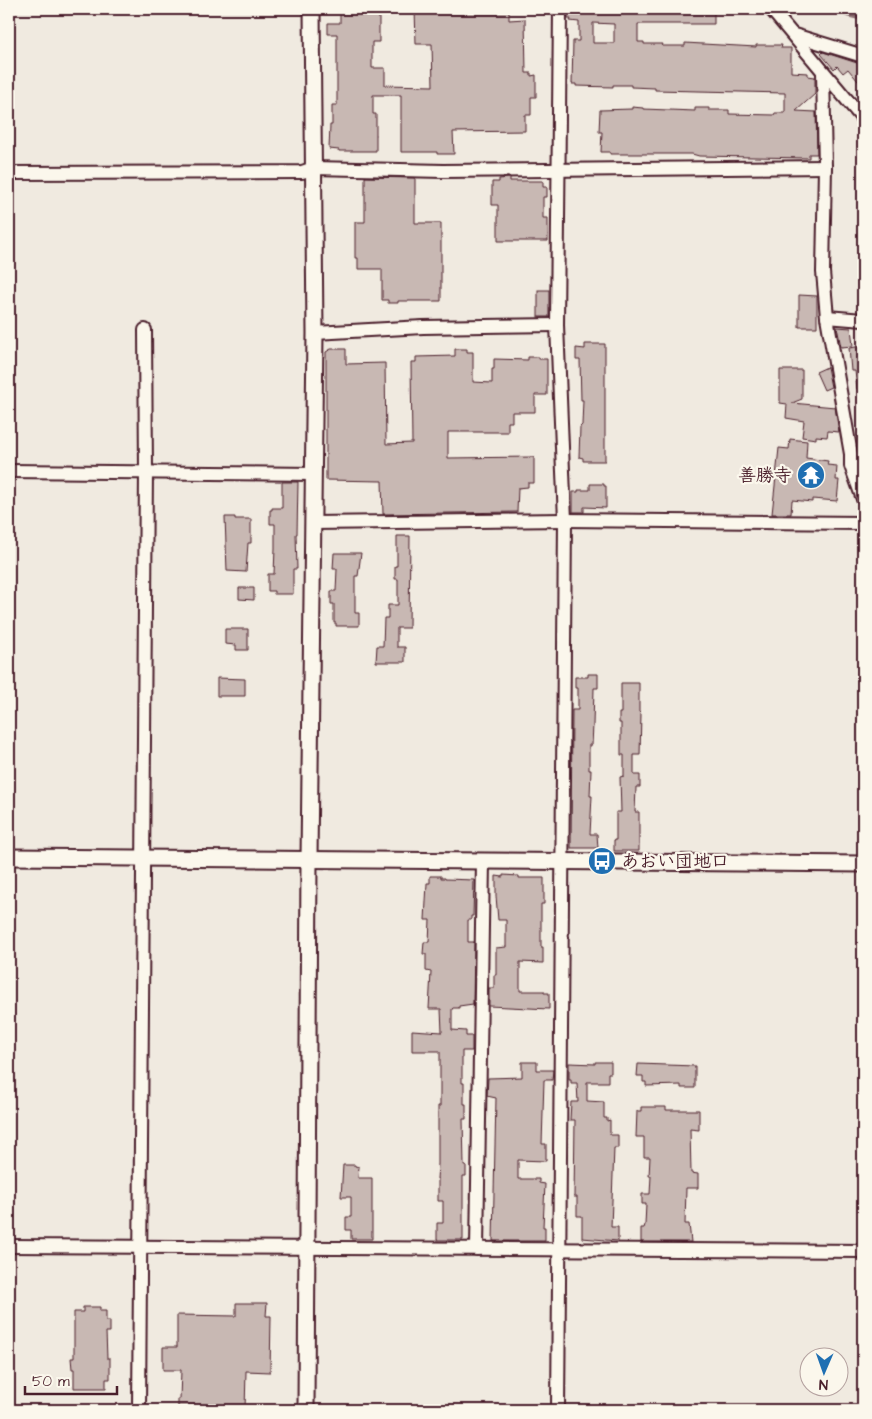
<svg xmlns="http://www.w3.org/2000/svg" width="872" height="1419" font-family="'Architects Daughter','Klee One',sans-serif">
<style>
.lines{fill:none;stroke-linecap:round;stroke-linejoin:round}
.stream{stroke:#8c6f72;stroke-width:4}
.building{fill:#c8b8b3;stroke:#4a1f2b;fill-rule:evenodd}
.minor-casing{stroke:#4a1f2b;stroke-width:16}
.tertiary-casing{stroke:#4a1f2b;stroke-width:19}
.minor{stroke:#fbf7ec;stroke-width:12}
.tertiary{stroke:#fbf7ec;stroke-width:15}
.labels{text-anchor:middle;stroke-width:4.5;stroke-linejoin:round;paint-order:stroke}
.poi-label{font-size:18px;font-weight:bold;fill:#4a1f2b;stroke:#fbf7ec;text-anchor:end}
</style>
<rect width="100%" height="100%" fill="#f0eae0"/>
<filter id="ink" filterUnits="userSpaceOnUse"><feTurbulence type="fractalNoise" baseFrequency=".02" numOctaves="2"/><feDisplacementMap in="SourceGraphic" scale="10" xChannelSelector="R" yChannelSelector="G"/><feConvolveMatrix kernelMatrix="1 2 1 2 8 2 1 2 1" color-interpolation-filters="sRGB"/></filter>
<g filter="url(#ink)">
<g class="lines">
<polyline class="stream" points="833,9 847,15 863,19"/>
</g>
<g class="building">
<polygon points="340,9 379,9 379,42 372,42 372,68 385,68 385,85 433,86 432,44 416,44 415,9 509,9 509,20 525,19 526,73 531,73 531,76 536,75 536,97 531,97 531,115 525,115 525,131 453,132 454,154 437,154 437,152 401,152 401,95 373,95 373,114 376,114 376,151 339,151 339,150 329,149 330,125 332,125 332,105 337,105 337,34 328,34 328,23 340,23"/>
<path d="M568,9H714V24H638V42H644V44H663L662,46H685V43L756,47V45H782L781,48H791V72L808,73V76L815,77V94L796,111L816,112L817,154H809V158L699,156L692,154H610V152H601L602,132H599L600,110L632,109V107L643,108V109L695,111V108H709V110H729V114L774,115L775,113H785V93L655,90V88L631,87V85H613V87L576,86V84H572L573,41H579V22L570,21L571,19H568ZM593,23L614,24V43H593Z"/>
<polygon points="823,52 857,63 863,70 863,87 848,69 843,73 837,66 834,69 821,54"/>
<polygon points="365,177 415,178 415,223 441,223 441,301 398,301 398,303 388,303 388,300 382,300 382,269 358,269 358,258 355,258 355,222 365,222"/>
<polygon points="510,178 510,181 543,181 543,187 547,187 547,197 543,197 543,218 548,218 548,241 498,241 498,205 492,205 492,182 499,182 499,179"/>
<rect x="538" y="290" width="11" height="27"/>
<polygon points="799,295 817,296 817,327 799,327"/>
<polygon points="837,327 851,328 853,346 841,347"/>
<polygon points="585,344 605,344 605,461 583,461 583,458 579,457 580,427 582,425 583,400 581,400 580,360 576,360 576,348 585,349"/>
<polygon points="863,346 863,389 857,389 855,371 851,371 849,348"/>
<polygon points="331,349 346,349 346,364 385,363 386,444 412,443 411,362 416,362 416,357 455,356 455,349 467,349 467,352 473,352 473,382 492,383 492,369 494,369 494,359 528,360 528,357 539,357 539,359 547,359 547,395 535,395 535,412 512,412 512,422 508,422 508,432 448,432 448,458 534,457 534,483 528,483 528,487 518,488 517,512 383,514 382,481 326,480 326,352"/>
<polygon points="827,367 831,387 824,390 816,372"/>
<polygon points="780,370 802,370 802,399 792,403 835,407 839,432 828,431 827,437 816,436 816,439 802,437 804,421 786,418 787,404 780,403"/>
<polygon points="790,439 807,441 806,458 828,461 827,465 837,466 836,480 839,480 837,501 812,499 812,502 792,500 791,514 772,514 779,448 789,449"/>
<polygon points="282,482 298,482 297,534 296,534 297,569 293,569 293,594 274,594 274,591 268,591 268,574 274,574 275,548 275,524 270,524 270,510 272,510 272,508 282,508"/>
<polygon points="590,484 604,484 604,486 606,486 606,508 584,507 584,512 573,512 573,492 578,492 578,490 590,490"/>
<polygon points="225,517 235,517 235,519 251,519 251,543 248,543 246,572 227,571"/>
<polygon points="397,536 410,536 409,628 397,628 397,647 405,647 405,662 376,662 377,646 383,646 384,618 388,618 388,605 398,605 398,579 395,579 395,566 397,566"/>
<polygon points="334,553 361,553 358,576 355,576 355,613 359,613 359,626 336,626 336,623 334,623 334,604 331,604 331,591 336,591 337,569 333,569"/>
<polygon points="239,588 254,588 254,600 239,599"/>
<polygon points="225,629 248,629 248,650 236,650 236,645 225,644"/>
<polygon points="588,674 598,674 598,688 594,688 593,725 592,745 589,745 589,770 591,770 590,796 592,796 590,834 597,834 598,848 571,848 572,710 578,710 578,688 575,688 575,677 588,677"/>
<polygon points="217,678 245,679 245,696 217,696"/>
<polygon points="621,683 639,683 639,712 641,714 640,755 634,755 634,775 640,775 640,787 636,787 635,812 639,812 639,851 614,851 614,840 616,840 616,812 621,812 620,777 624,776 624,755 621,755 621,723 619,723 619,713 621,713"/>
<polygon points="503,875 519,876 519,878 544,878 544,904 541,904 541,947 543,947 543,963 520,962 520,991 544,991 544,993 549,993 549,1009 489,1006 489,988 494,988 494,975 496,975 496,948 506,947 506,920 498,920 496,896 496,876 503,877"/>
<polygon points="430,876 441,876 441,878 445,878 445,879 474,880 473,916 471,916 471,920 468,920 468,942 474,942 473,1004 459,1006 459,1008 453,1008 452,1009 452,1030 466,1031 466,1036 472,1036 472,1051 462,1051 462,1083 464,1083 464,1104 466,1104 466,1119 463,1119 464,1166 466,1166 466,1176 463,1176 463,1240 437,1240 437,1223 443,1223 443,1201 438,1201 438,1179 437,1179 438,1164 438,1106 440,1106 440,1051 412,1051 412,1030 442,1032 441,1009 429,1009 431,972 426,971 426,954 423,954 424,942 429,942 430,920 425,920 427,883 430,883"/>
<polygon points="522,1062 537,1062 537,1070 553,1070 552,1080 544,1080 542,1144 546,1144 546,1161 518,1160 518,1179 539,1179 539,1183 545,1184 543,1227 545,1227 545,1241 493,1241 496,1098 487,1096 488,1078 522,1077"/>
<polygon points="595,1062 611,1062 611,1073 608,1073 608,1082 587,1082 587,1101 604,1102 604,1118 607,1118 607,1121 610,1120 610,1135 618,1135 618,1148 614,1148 611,1227 618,1227 618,1241 582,1238 582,1216 577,1216 577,1197 574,1197 575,1120 570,1120 571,1102 578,1102 577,1083 571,1083 571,1080 569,1080 569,1063 595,1064"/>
<polygon points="638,1064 695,1066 695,1088 681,1088 681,1085 646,1086 646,1082 643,1082 643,1076 637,1076"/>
<polygon points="641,1107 666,1107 666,1110 699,1110 699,1130 690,1129 691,1173 698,1174 698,1188 686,1188 685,1224 689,1224 691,1242 641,1242 641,1228 644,1228 645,1225 646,1204 642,1204 642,1194 650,1194 651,1176 649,1176 650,1157 644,1157 644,1137 636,1137 637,1111 641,1111"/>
<polygon points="343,1165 355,1165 355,1166 359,1167 358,1178 372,1178 372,1239 351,1239 351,1230 346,1230 346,1217 351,1217 351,1197 341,1197"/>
<polygon points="236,1303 267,1303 266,1316 271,1316 270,1372 246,1371 245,1410 178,1410 178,1399 180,1399 181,1370 163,1370 163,1347 177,1347 177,1315 236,1316"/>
<polygon points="83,1307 100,1307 100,1311 106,1311 106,1321 110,1321 110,1332 106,1332 107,1358 110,1358 110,1379 106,1379 106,1388 74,1388 74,1369 72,1369 71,1358 74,1358 74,1312 83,1312"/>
</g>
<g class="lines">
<defs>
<g id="minor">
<polyline points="771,9 863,119"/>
<polyline points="794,35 863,56"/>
<polyline points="823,72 825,167 823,272 827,317 851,454 851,466 863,499"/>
<polyline points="9,173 302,172 314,168 443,171 825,167"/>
<polyline points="827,317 863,320"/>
<polyline points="315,333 423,327 557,325"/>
<polyline points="9,471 313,474"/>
<polyline points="313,523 565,520 863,523"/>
<polyline points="9,1246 863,1251"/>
<polyline points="477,1249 483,861"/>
<polyline points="139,1410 146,471 145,330"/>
<polyline points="558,1410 565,520 557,325 560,9"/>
</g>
<g id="tertiary">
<polyline points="9,857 863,864"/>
<polyline points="306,1410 309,859 315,333 312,9"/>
</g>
</defs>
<use href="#minor" class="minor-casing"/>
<use href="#tertiary" class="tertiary-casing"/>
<use href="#minor" class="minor"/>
<use href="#tertiary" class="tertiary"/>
</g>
</g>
<defs>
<symbol id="temple-disc" viewBox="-11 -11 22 22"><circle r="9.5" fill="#1f6fb2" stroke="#fbf7ec"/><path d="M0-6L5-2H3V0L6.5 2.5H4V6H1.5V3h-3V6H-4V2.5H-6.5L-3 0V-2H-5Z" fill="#fff"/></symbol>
<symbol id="bus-disc" viewBox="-11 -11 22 22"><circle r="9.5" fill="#1f6fb2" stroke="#fbf7ec"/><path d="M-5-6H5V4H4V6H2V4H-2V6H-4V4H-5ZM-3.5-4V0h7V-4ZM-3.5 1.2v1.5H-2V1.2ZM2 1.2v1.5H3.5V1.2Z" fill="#fff"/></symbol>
</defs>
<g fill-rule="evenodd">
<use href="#temple-disc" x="795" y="459" width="32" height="32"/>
<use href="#bus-disc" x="586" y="845" width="32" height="32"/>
</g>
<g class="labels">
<g class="poi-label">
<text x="792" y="481">善勝寺</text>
<text x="621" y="867" text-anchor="start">あおい団地口</text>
</g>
</g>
<rect width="872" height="1419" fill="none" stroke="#fbf7ec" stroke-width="30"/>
<rect x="15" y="15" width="842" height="1389" fill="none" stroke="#4a1f2b" stroke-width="2" filter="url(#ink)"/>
<g transform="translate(824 1372) rotate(182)"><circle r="24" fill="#fbf7ec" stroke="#b4a19f"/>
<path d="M0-4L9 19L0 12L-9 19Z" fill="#1f6fb2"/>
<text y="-8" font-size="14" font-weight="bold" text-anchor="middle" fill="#4a1f2b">N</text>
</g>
<path d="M25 1386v8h92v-8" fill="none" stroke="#4a1f2b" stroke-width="2.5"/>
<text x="32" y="1386" font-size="15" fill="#4a1f2b" stroke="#fbf7ec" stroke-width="4" paint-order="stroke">50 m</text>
</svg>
